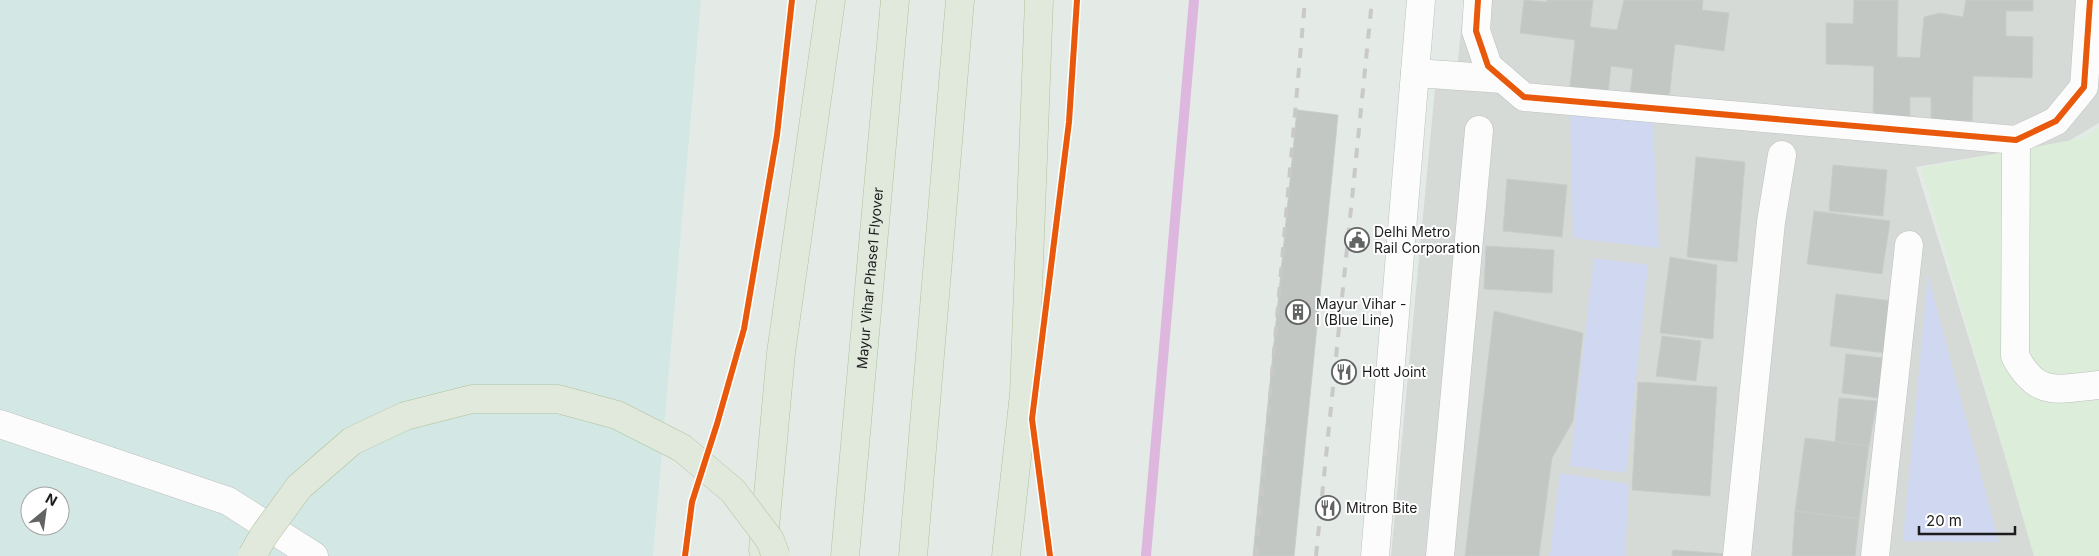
<svg xmlns="http://www.w3.org/2000/svg" width="2099" height="556" font-family="Inter,sans-serif">
<style>
.residential{fill:#d6dad7}
.commercial{fill:#dcedda}
.farmland{fill:#d3e8e4;fill-rule:evenodd}
.park{fill:#cfd7f1}
.lines{fill:none;stroke-linecap:round;stroke-linejoin:round}
.stream{stroke:#deb7df;stroke-width:10}
.building{fill:#c2c7c4;stroke:#c6cec8}
.street-casing{stroke:#bdc0be;stroke-width:29}
.highway-casing{stroke:#afc19b;stroke-width:29}
.street{stroke:#fbfcfb;stroke-width:28}
.highway{stroke:#e1e9dd;stroke-width:28}
.rail{stroke:#c8c9c8;stroke-width:4;stroke-dasharray:10 10;stroke-linecap:butt}
.highway-bridge-casing{stroke:#afc19b;stroke-width:29;stroke-linecap:butt}
.highway-bridge{stroke:#e1e9dd;stroke-width:28}
.cycleway-casing{stroke:#fff;stroke-width:9}
.cycleway{stroke:#e8590c;stroke-width:6}
.labels{text-anchor:middle;stroke-width:4;stroke-linejoin:round;paint-order:stroke}
.poi-label{font-size:14px;fill:#1c1c1c;stroke:#fff;text-anchor:start}
.street-label{font-size:14px;fill:#1c1c1c;stroke:#fff}
</style>
<rect width="100%" height="100%" fill="#e4ebe7"/>
<polygon class="residential" points="1464,0 2099,0 2099,123 2067,142 1916,167 2036,556 1391,556 1435,88 1455,90"/>
<polygon class="commercial" points="2099,128 2099,556 2034,556 1921,168 2083,138"/>
<path class="farmland" d="M0,0H701L653,556H0ZM30,496H60V526H30Z"/>
<g class="park">
<polygon points="1570,99 1652,106 1659,248 1573,238"/>
<polygon points="1594,258 1648,265 1626,473 1570,466"/>
<polygon points="1928,275 1999,542 1903,541"/>
<polygon points="1560,473 1629,484 1625,556 1550,556"/>
</g>
<g class="lines">
<polyline class="stream" points="1146,556 1194,0"/>
</g>
<g class="building">
<polygon points="1524,0 1547,2 1547,0 1593,0 1590,27 1617,30 1624,0 1703,0 1702,10 1729,13 1724,51 1675,44 1669,99 1630,94 1633,69 1611,66 1608,92 1570,87 1575,40 1520,33"/>
<polygon points="1854,0 1898,0 1897,57 1920,58 1924,17 1940,13 1963,17 1966,0 2033,0 2033,11 2006,11 2006,36 2033,37 2032,78 1973,76 1972,121 1931,120 1931,97 1910,97 1910,120 1873,119 1874,66 1826,64 1826,23 1853,24"/>
<polygon points="1297,110 1338,115 1294,556 1253,556"/>
<polygon points="1696,157 1745,162 1737,262 1687,257"/>
<polygon points="1833,165 1887,170 1883,216 1829,211"/>
<polygon points="1507,179 1567,185 1562,237 1503,231"/>
<polygon points="1814,211 1890,221 1882,274 1807,264"/>
<polygon points="1486,246 1554,250 1552,293 1484,289"/>
<polygon points="1670,257 1717,265 1713,339 1660,333"/>
<polygon points="1836,294 1892,301 1885,353 1830,346"/>
<polygon points="1494,311 1583,333 1573,421 1552,458 1539,556 1465,556"/>
<polygon points="1662,336 1701,341 1696,381 1656,376"/>
<polygon points="1846,354 1884,358 1879,398 1842,393"/>
<polygon points="1638,382 1717,387 1710,496 1632,490"/>
<polygon points="1839,398 1877,401 1869,446 1835,442"/>
<polygon points="1805,438 1869,446 1859,519 1795,511"/>
<polygon points="1795,511 1859,519 1855,556 1792,556"/>
<polygon points="1673,550 1727,554 1727,556 1672,556"/>
</g>
<g class="lines">
<defs>
<g id="street">
<polyline points="1478,0 1476,31 1488,66 1524,97 2016,140 2056,121 2084,87 2090,0"/>
<polyline points="1415,73 1503,79"/>
<path d="M2016,140L2015,356C2037,398 2057,389 2099,385"/>
<polyline points="0,424 228,501 314,556"/>
<polyline points="1375,556 1421,0"/>
<polyline points="1440,556 1479,130"/>
<polyline points="1737,556 1771,222 1782,155"/>
<polyline points="1875,556 1909,245"/>
</g>
<g id="highway">
<polyline points="763,550 781,353 831,0"/>
<path id="s1" d="M845,556L895,0"/>
<polyline points="913,556 960,0"/>
<polyline points="1006,556 1024,394 1039,0"/>
</g>
</defs>
<use href="#street" class="street-casing"/>
<use href="#highway" class="highway-casing"/>
<use href="#street" class="street"/>
<use href="#highway" class="highway"/>
<g class="rail">
<polyline points="1256,556 1305,0"/>
<polyline points="1316,556 1372,0"/>
</g>
<defs>
<polyline id="highway-bridge" points="252,556 264,535 299,487 352,441 405,416 472,399 558,399 617,415 682,448 733,491 770,540 776,556"/>
</defs>
<use href="#highway-bridge" class="highway-bridge-casing"/>
<use href="#highway-bridge" class="highway-bridge"/>
<defs>
<g id="cycleway">
<polyline points="1478,0 1476,31 1488,66 1524,97 2016,140 2056,121 2084,87 2090,0"/>
<polyline points="685,556 692,502 717,424 744,329 777,135 792,0"/>
<polyline points="1050,556 1032,419 1069,122 1077,0"/>
</g>
</defs>
<use href="#cycleway" class="cycleway-casing"/>
<use href="#cycleway" class="cycleway"/>
</g>
<defs>
<symbol id="civic-ring" viewBox="-11 -11 22 22"><circle r="9.5" fill="#fff" stroke="#626463" stroke-width="1.5"/><path d="M-.6-6.5H3V-4.5H.6V-3L4-1V1h2V6H-6V1h2V-1L-.6-3ZM-1.2 2.5V6h2.4V2.5Z" fill="#626463"/></symbol>
<symbol id="building-ring" viewBox="-11 -11 22 22"><circle r="9.5" fill="#fff" stroke="#626463" stroke-width="1.5"/><path d="M-4-6H4V6H1V3H-1V6H-4ZM-2.5-4.3h1.7v1.8h-1.7ZM.8-4.3h1.7v1.8H.8ZM-2.5-1h1.7V.8h-1.7ZM.8-1h1.7V.8H.8Z" fill="#626463"/></symbol>
<symbol id="restaurant-ring" viewBox="-11 -11 22 22"><circle r="9.5" fill="#fff" stroke="#626463" stroke-width="1.5"/><path d="M-5-6h1v4h1v-4h1v4h1v-4h1v5L-1.5 .5V6h-2V.5L-5-1ZM5-6V6H3V1.5H1.5Q1.5-4 5-6Z" fill="#626463"/></symbol>
</defs>
<g fill-rule="evenodd">
<use href="#civic-ring" x="1343" y="226" width="28" height="28"/>
<use href="#building-ring" x="1284" y="298" width="28" height="28"/>
<use href="#restaurant-ring" x="1330" y="358" width="28" height="28"/>
<use href="#restaurant-ring" x="1314" y="494" width="28" height="28"/>
</g>
<g class="labels">
<g class="poi-label">
<text x="1374" y="237">Delhi Metro<tspan x="1374" dy="16">Rail Corporation</tspan></text>
<text x="1316" y="309">Mayur Vihar -<tspan x="1316" dy="16">I (Blue Line)</tspan></text>
<text x="1362" y="377">Hott Joint</text>
<text x="1346" y="513">Mitron Bite</text>
</g>
<g class="street-label">
<text dy="5" stroke="none"><textPath href="#s1" startOffset="279">Mayur Vihar Phase1 Flyover</textPath></text>
</g>
</g>
<g transform="translate(45 511) rotate(29)"><circle r="24" fill="#ffffff" stroke="#a4a4a4"/>
<path d="M0-4L9 19L0 12L-9 19Z" fill="#626463"/>
<text y="-8" font-size="14" font-weight="bold" text-anchor="middle" fill="#1c1c1c">N</text>
</g>
<path d="M1919 526v8h96v-8" fill="none" stroke="#1c1c1c" stroke-width="2.5"/>
<text x="1926" y="526" font-size="15" fill="#1c1c1c" stroke="#ffffff" stroke-width="4" paint-order="stroke">20 m</text>
</svg>
